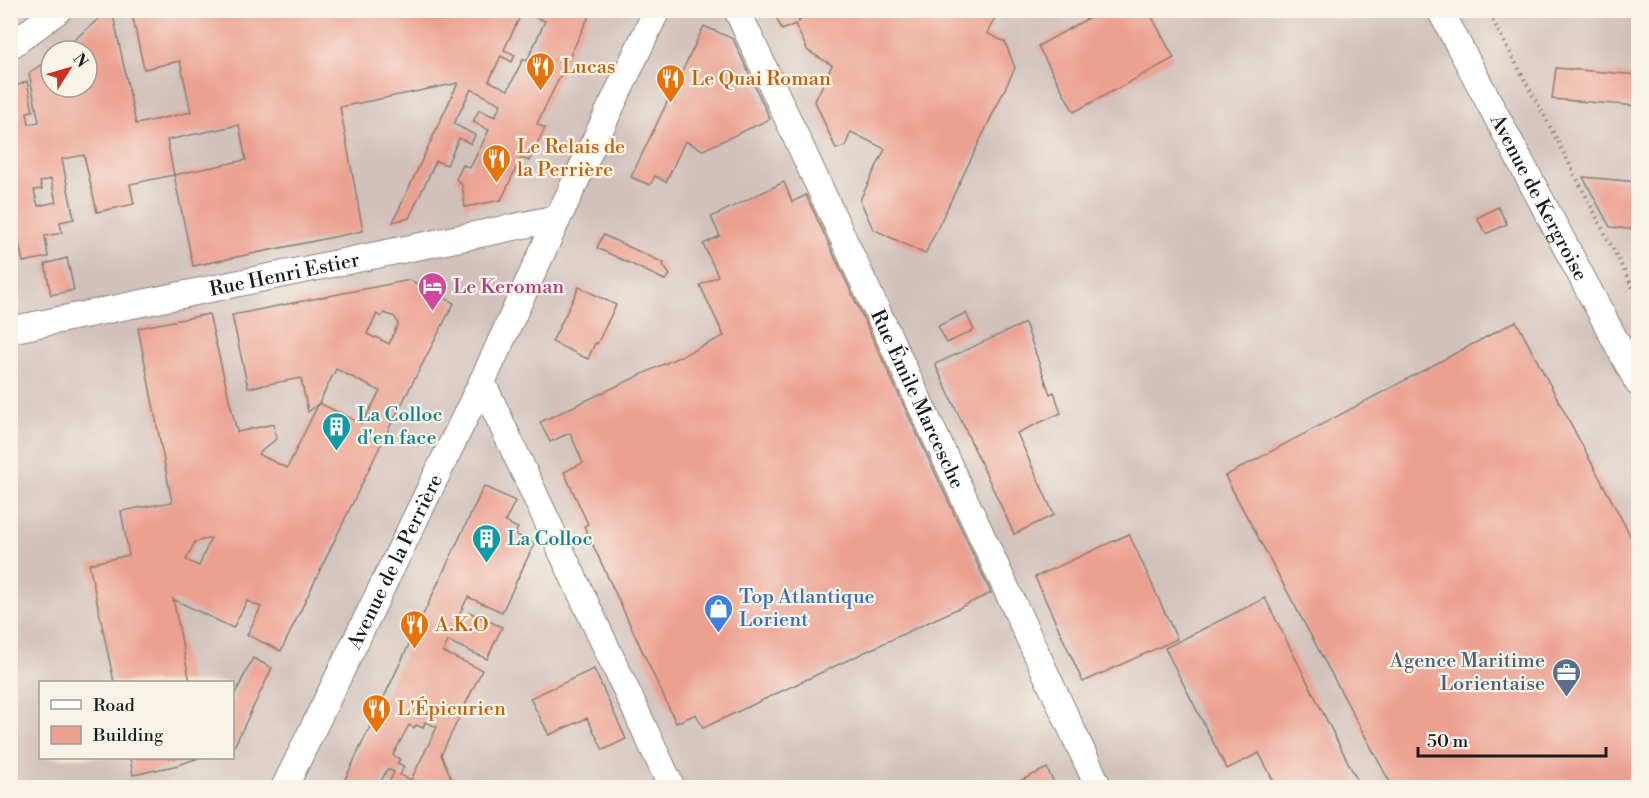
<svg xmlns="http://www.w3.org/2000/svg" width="1649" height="798" font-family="'Libre Bodoni',serif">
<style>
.industrial{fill:#d1c0bc;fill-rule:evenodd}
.building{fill:#eca090;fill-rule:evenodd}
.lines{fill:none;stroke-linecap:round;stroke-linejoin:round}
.minor-casing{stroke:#888073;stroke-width:28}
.path{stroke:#888073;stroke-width:4;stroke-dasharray:1.5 4.5;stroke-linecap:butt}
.minor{stroke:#fff;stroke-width:26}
.labels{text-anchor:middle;stroke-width:4.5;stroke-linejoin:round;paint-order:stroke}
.food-label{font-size:20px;fill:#c56008;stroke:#f7f3e8;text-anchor:start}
.street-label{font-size:20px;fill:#1c1c1c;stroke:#f7f3e8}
.hotel-label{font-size:20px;fill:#b23c85;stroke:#f7f3e8;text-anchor:start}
.culture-label{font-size:20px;fill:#0d838f;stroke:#f7f3e8;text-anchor:start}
.shop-label{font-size:20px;fill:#366cbe;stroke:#f7f3e8;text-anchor:start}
.service-label{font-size:20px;fill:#4e5e75;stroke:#f7f3e8;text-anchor:end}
</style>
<rect width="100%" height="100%" fill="#f7f3e8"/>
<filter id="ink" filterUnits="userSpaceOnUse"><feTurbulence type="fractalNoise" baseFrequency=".0167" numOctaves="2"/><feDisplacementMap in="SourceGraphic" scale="12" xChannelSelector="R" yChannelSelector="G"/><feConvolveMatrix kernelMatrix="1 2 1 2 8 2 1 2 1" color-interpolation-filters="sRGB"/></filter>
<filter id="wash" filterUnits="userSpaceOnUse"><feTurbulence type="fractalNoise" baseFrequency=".008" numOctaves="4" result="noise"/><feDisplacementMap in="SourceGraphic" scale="24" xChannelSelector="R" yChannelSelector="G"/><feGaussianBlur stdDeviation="1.35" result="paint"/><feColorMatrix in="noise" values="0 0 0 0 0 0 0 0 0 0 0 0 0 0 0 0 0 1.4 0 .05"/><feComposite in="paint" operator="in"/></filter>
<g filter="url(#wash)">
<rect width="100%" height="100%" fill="#f3e4ca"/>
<path class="industrial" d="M10,11H1638V787H11ZM51,51H87V87H51ZM40,682H232V758H40Z"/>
<g id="blocks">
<g class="building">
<path d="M109,10H112L136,124L191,112L180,61L144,69L131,10H523L504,50L515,55L512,62L501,56L489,81L508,90L523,59L527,61L545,21L531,15L533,10H543L549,13L550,10H592L537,124L545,128L536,146L533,145L529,152L532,154L529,161L521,158L501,200L465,207L462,185L456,179L463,165L470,168L489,130L473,122L479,110L495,117L501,104L471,89L454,124L475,135L471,144L459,138L447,165L436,161L409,218L393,222L458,83L340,107L363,231L193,266L174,175L246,160L239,125L167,140L174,175L130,184L134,204L97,212L84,155L62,159L74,219L60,222L62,233L45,236L48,257L23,262L10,201V188L15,187L10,168V89L27,81L33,111L27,112L29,124L39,122L29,73L51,58V87H87V51H61ZM51,179L56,202L38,206L34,190L42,189L40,182Z"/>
<polygon points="787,10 794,10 799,22 803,14 797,10 846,10 856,16 859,10 983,10 996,16 987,33 1005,42 1015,68 925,254 873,229 860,200 885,149 851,132 845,146 836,149 815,101 832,65 808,51 795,24 782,30 775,15"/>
<polygon points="1103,10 1148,10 1174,58 1074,112 1038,46"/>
<polygon points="704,26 733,39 770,119 703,150 685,141 666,182 655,176 650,185 631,177"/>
<polygon points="1556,68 1638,75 1638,106 1552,99"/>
<polygon points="1583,177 1638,182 1638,230 1610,227"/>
<polygon points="784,182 792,202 806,195 991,593 703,728 696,714 676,723 584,526 588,524 564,472 583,463 570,433 550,442 540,422 724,336 700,285 718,276 703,244 720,236 711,217"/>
<polygon points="1498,207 1507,224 1486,234 1477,218"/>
<polygon points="603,235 664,263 663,265 670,275 665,280 597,248"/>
<polygon points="67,258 74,290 51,295 45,264"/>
<path d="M410,280L454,303L385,436L281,651L247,635L261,607L247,601L233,628L173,599L190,682H114L89,564L129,555L121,511L172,502L138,328L209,314L237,432L274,424L276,439L258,454L287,468L319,403L362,424L380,391L336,369L319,403L308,412L301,378L248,388L232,315ZM384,313L395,317L398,324L389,344L376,337L375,338L367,334L377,314L381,317ZM211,538L199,566L186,560L195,542Z"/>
<polygon points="579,287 616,305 597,344 595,343 588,359 552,342"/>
<polygon points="966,313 974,330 947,343 938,326"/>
<polygon points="1516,321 1638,550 1638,788 1393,788 1225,476"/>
<polygon points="1025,323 1050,394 1054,392 1061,413 1017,433 1054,515 1014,534 935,364"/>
<path d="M484,486L515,501L505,522L518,528L515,534L534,544L502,612L468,597L460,613L467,617L469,612L502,627L487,659L448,641L443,652L482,670L441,755L456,788H399L389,783L394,772L387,769L379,786L382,788H341ZM425,722L437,727L411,780L400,775L404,766L397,763L400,759L393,755L409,725L414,728L416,725L423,728Z"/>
<polygon points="1129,534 1177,639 1083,682 1035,577"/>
<polygon points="1265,598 1361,788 1277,788 1259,753 1227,769 1165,648"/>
<polygon points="253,658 272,668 232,751 232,700"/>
<polygon points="594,669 626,739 603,750 587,718 549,735 530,698"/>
<polygon points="130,758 199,758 178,765 133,775"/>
<polygon points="1047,768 1056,788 1005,788"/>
</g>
</g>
</g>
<g filter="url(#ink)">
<use href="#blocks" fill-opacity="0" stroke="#888073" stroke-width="1.5"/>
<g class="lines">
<defs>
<g id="minor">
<path id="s1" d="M737,10L1099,788"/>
<path id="s2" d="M1440,10L1638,383"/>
<polyline points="10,46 59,10"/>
<path id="s3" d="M10,330L558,218"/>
<polyline points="482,382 672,788"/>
<path id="s4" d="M284,788L482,382L558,218L657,10"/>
</g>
</defs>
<use href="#minor" class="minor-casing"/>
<polyline class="path" points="1487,10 1554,134 1638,298"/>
<use href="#minor" class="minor"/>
</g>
</g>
<defs>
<symbol id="restaurant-pin" viewBox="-11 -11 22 30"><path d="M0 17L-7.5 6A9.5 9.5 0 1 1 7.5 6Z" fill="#e8710a" stroke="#f7f3e8"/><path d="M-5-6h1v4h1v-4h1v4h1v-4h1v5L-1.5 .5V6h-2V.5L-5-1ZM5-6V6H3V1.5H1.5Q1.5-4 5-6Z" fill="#fff"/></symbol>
<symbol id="hotel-pin" viewBox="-11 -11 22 30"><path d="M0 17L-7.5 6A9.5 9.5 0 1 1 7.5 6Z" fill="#d1479c" stroke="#f7f3e8"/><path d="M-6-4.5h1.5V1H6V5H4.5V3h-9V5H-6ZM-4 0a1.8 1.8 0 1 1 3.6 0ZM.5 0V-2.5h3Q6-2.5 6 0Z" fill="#fff"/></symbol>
<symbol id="building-pin" viewBox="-11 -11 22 30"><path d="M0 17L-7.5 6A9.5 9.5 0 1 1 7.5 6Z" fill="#0f9aa8" stroke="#f7f3e8"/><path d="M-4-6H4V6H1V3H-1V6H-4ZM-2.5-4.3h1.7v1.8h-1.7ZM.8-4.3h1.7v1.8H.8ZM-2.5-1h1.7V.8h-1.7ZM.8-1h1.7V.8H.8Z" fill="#fff"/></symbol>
<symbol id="shop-pin" viewBox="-11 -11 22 30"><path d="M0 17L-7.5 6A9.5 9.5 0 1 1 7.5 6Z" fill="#3f7fe0" stroke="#f7f3e8"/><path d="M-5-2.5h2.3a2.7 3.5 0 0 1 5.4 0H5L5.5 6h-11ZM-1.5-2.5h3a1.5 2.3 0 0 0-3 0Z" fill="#fff"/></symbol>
<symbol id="office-pin" viewBox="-11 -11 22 30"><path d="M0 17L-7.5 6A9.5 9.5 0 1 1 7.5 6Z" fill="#5c6f8a" stroke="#f7f3e8"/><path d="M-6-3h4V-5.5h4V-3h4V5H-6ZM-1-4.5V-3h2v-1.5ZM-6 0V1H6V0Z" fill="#fff"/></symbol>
</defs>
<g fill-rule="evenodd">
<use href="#restaurant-pin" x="524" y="50" width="33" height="45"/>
<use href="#restaurant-pin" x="654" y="62" width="33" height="45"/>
<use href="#restaurant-pin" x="480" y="142" width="33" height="45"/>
<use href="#hotel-pin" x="416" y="270" width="33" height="45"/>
<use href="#building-pin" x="320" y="410" width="33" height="45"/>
<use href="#building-pin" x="470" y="522" width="33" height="45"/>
<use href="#shop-pin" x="702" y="592" width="33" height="45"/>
<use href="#restaurant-pin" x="398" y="608" width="33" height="45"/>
<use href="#office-pin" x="1550" y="656" width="33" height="45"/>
<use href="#restaurant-pin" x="360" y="692" width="33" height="45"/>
</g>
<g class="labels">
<g class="food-label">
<text x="562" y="73">Lucas</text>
<text x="691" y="85">Le Quai Roman</text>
<text x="517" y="153">Le Relais de<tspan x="517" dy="23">la Perrière</tspan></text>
<text x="435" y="631">A.K.O</text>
<text x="397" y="715">L'Épicurien</text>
</g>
<g class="street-label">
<text dy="7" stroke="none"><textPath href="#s2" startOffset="212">Avenue de Kergroise</textPath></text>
<text dy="7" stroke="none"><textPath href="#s3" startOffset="280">Rue Henri Estier</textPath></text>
<text dy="7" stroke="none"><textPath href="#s1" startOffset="429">Rue Émile Marcesche</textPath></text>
<text dy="7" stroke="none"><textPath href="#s4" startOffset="252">Avenue de la Perrière</textPath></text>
</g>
<g class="hotel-label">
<text x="453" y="293">Le Keroman</text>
</g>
<g class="culture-label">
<text x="357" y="421">La Colloc<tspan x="357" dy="23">d'en face</tspan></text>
<text x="507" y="545">La Colloc</text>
</g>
<g class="shop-label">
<text x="739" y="603">Top Atlantique<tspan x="739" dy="23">Lorient</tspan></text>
</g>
<g class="service-label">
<text x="1545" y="667">Agence Maritime<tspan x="1545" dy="23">Lorientaise</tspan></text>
</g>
</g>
<rect width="1649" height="798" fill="none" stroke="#f7f3e8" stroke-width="36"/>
<rect x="39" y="681" width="195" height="78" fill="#f7f3e8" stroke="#9f9d96" stroke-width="1.5"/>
<rect x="51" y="700" width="30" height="9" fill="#ffffff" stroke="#9f9d96" stroke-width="1.5"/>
<text x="93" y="711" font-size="18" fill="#1c1c1c">Road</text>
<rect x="51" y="726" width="30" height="18" fill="#eca090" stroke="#9f9d96" stroke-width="1.5"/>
<text x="93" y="741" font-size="18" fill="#1c1c1c">Building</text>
<g transform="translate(69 69) rotate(53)"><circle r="28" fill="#f7f3e8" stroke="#9f9d96" stroke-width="1.5"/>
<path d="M0-4.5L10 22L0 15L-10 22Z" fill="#c8321e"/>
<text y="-9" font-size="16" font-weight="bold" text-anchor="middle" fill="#1c1c1c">N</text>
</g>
<path d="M1418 747v9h188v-9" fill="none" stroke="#1c1c1c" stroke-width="3"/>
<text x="1427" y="747" font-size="18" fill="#1c1c1c" stroke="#f7f3e8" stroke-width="4.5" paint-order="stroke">50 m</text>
</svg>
